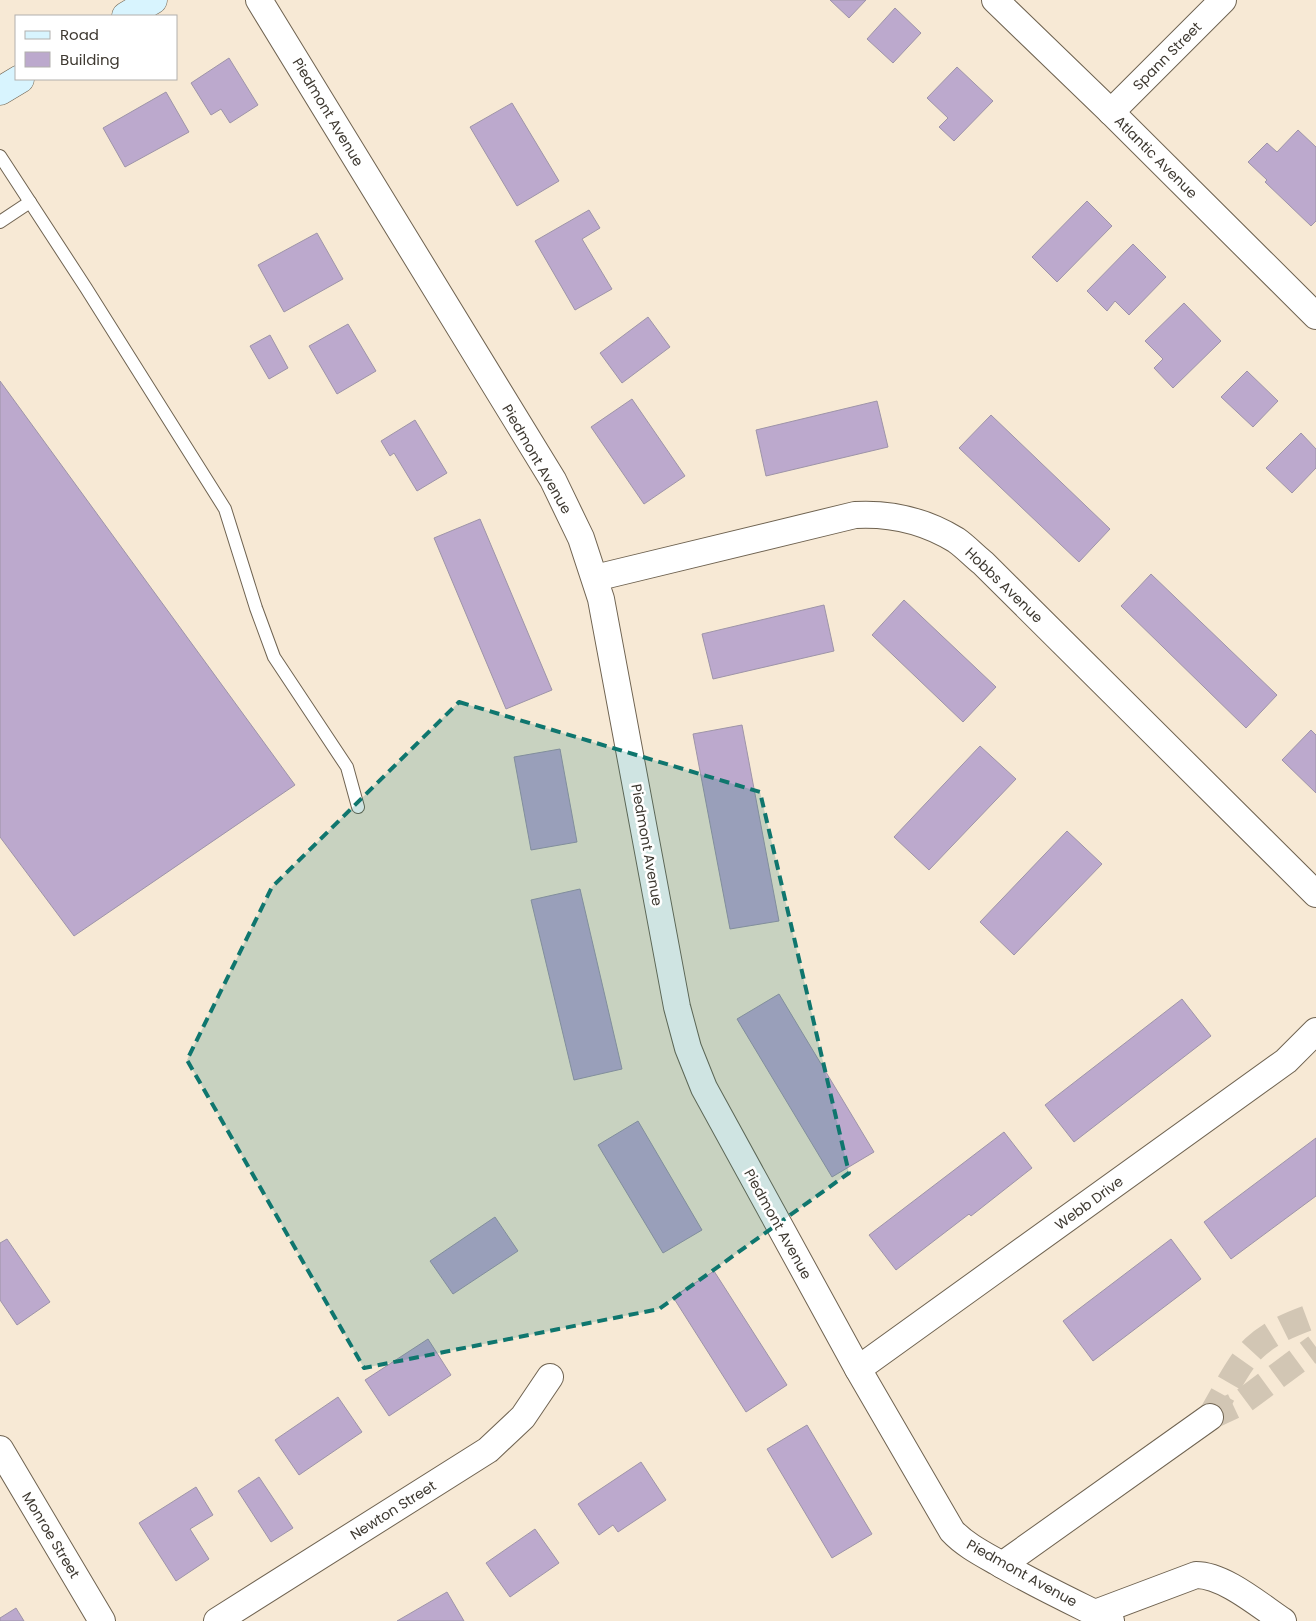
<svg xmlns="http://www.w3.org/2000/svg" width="1316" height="1621" font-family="Poppins,sans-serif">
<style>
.building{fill:#bca9cd;stroke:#9e94a8}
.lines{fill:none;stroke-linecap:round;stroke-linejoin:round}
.street-tunnel{stroke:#d2c6b4;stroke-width:26;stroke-dasharray:26 13;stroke-linecap:butt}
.lane-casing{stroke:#6f6351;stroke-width:14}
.street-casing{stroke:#6f6351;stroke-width:28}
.secondary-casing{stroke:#6f6351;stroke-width:29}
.lane{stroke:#fff;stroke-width:12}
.street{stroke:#fff;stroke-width:26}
.secondary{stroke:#d8f4fe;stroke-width:28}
.marked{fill:#0f766e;fill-opacity:0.2;stroke:#0f766e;stroke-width:4;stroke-dasharray:10 6;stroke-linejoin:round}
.labels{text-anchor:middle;stroke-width:5;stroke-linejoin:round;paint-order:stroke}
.street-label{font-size:14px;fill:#3e3931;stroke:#fff}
</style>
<rect width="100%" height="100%" fill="#f7e9d5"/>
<g class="building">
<polygon points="830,0 866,0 849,18"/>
<polygon points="895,8 921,33 893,63 867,39"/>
<polygon points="229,58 258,105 230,123 221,109 211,115 191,83"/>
<polygon points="957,67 993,101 954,141 939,127 948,118 927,98"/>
<polygon points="166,92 189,132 125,167 103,128"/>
<polygon points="512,103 559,181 517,206 470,127"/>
<polygon points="1298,130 1316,147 1316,221 1311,226 1265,182 1267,180 1248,162 1267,143 1277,152"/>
<polygon points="1087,201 1112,226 1057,282 1032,257"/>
<polygon points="589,210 600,228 582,239 612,289 575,310 535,241"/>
<polygon points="317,233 343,279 284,312 258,265"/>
<polygon points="1133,244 1166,277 1129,315 1115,301 1107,311 1087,291"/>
<polygon points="1184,303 1221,341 1173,388 1154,368 1163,359 1145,341"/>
<polygon points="648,317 670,347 622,383 600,353"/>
<polygon points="348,324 376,371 337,394 309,346"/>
<polygon points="270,335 288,368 269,379 250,346"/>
<polygon points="1247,371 1278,401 1253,427 1221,397"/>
<polygon points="0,381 295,785 74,936 0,837"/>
<polygon points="632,399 685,476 644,504 591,427"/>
<polygon points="877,401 888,447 766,476 756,430"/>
<polygon points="991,415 1110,529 1079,562 959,448"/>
<polygon points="415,420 447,473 417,491 394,453 390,456 381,441"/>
<polygon points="1301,433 1316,449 1316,468 1292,493 1266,468"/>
<polygon points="480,519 552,690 506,709 434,538"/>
<polygon points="1151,574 1277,695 1246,728 1121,606"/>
<polygon points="904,600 996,687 963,722 872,635"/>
<polygon points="824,605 834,651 713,679 702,634"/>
<polygon points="742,725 779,921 730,929 693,734"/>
<polygon points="1311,730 1316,735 1316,793 1282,760"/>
<polygon points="980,746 1016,779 929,870 894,837"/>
<polygon points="560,749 577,842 531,850 514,757"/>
<polygon points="1067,831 1102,864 1014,955 980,922"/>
<polygon points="580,889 622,1069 574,1080 531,900"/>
<polygon points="779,994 874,1152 832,1177 737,1019"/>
<polygon points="1182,999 1211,1036 1074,1142 1045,1105"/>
<polygon points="638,1121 702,1230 663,1253 598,1145"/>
<polygon points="1004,1132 1032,1168 971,1216 969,1214 896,1270 869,1235"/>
<polygon points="1316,1138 1316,1196 1231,1259 1204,1222"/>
<polygon points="495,1217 518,1251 453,1294 430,1261"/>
<polygon points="7,1239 50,1302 17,1325 0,1300 0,1243"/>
<polygon points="1171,1239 1201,1279 1093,1361 1063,1321"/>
<polygon points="714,1271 787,1385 746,1412 673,1297"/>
<polygon points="428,1339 451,1375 389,1416 365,1380"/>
<polygon points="338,1397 362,1432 299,1475 275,1440"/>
<polygon points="807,1425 872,1534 832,1558 767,1449"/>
<polygon points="641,1462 666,1500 618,1532 613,1525 599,1535 578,1504"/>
<polygon points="259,1477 293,1528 271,1542 238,1491"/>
<polygon points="196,1487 213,1515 190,1529 209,1559 176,1581 139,1523"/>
<polygon points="535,1529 559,1563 510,1597 486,1563"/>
<polygon points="447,1592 464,1621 397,1621"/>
<polygon points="16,1608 24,1621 0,1621 0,1618"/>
</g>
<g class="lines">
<g class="street-tunnel">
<path d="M1210,1417C1222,1397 1239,1362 1254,1348C1272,1331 1294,1323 1316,1315"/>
<polyline points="1210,1417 1242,1402 1316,1347"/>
</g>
<defs>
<g id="lane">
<polyline points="0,156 86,288 225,509 256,608 274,657 347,767 358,807"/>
<polyline points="0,222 30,202"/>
</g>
<g id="street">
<path d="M259,0L553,480L581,538L601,599L677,1007L688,1048L704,1088L858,1369L952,1531C964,1544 981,1553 997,1562C1034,1584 1073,1602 1111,1621"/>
<polyline points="995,0 1111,112 1316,316"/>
<polyline points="1111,112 1223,0"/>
<path d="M595,578L855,515C891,513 925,521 956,540C966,547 974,556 983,563L1316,894"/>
<polyline points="858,1369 1286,1061 1316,1031"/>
<polyline points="0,1449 102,1621"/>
<polyline points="1002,1565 1210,1417"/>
<path d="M1095,1613L1196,1575C1224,1575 1259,1605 1283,1621"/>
<polyline points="217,1621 488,1450 523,1417 550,1377"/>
</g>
<g id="secondary">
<polyline points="126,16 153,0"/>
<polyline points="0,91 20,79"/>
</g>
</defs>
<use href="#lane" class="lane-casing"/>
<use href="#street" class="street-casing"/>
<use href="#secondary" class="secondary-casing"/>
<use href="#lane" class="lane"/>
<use href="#street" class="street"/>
<use href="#secondary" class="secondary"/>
</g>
<path class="marked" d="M459,702L760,792L849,1173L659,1309L364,1368L187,1060L272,887Z"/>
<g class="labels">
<g class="street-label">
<text transform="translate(1167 56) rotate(-45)" y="5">Spann Street</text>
<text transform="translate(328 112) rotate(59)" y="5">Piedmont Avenue</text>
<text transform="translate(1156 157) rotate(45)" y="5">Atlantic Avenue</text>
<text transform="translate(537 459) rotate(60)" y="5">Piedmont Avenue</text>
<text transform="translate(1004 585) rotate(44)" y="5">Hobbs Avenue</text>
<text transform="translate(647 845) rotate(80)" y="5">Piedmont Avenue</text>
<text transform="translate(1089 1203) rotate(-36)" y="5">Webb Drive</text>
<text transform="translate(778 1224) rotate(61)" y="5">Piedmont Avenue</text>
<text transform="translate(393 1510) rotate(-32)" y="5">Newton Street</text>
<text transform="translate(51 1535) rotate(59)" y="5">Monroe Street</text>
<text transform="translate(1022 1573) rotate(29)" y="5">Piedmont Avenue</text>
</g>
</g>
<rect x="15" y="15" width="162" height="65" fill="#ffffff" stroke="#b2b0ad"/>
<rect x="25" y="31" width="25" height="8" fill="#d8f4fe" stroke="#b2b0ad"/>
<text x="60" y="40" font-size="15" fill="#3e3931">Road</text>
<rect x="25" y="52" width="25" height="15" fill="#bca9cd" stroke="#b2b0ad"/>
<text x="60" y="65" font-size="15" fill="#3e3931">Building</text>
</svg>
